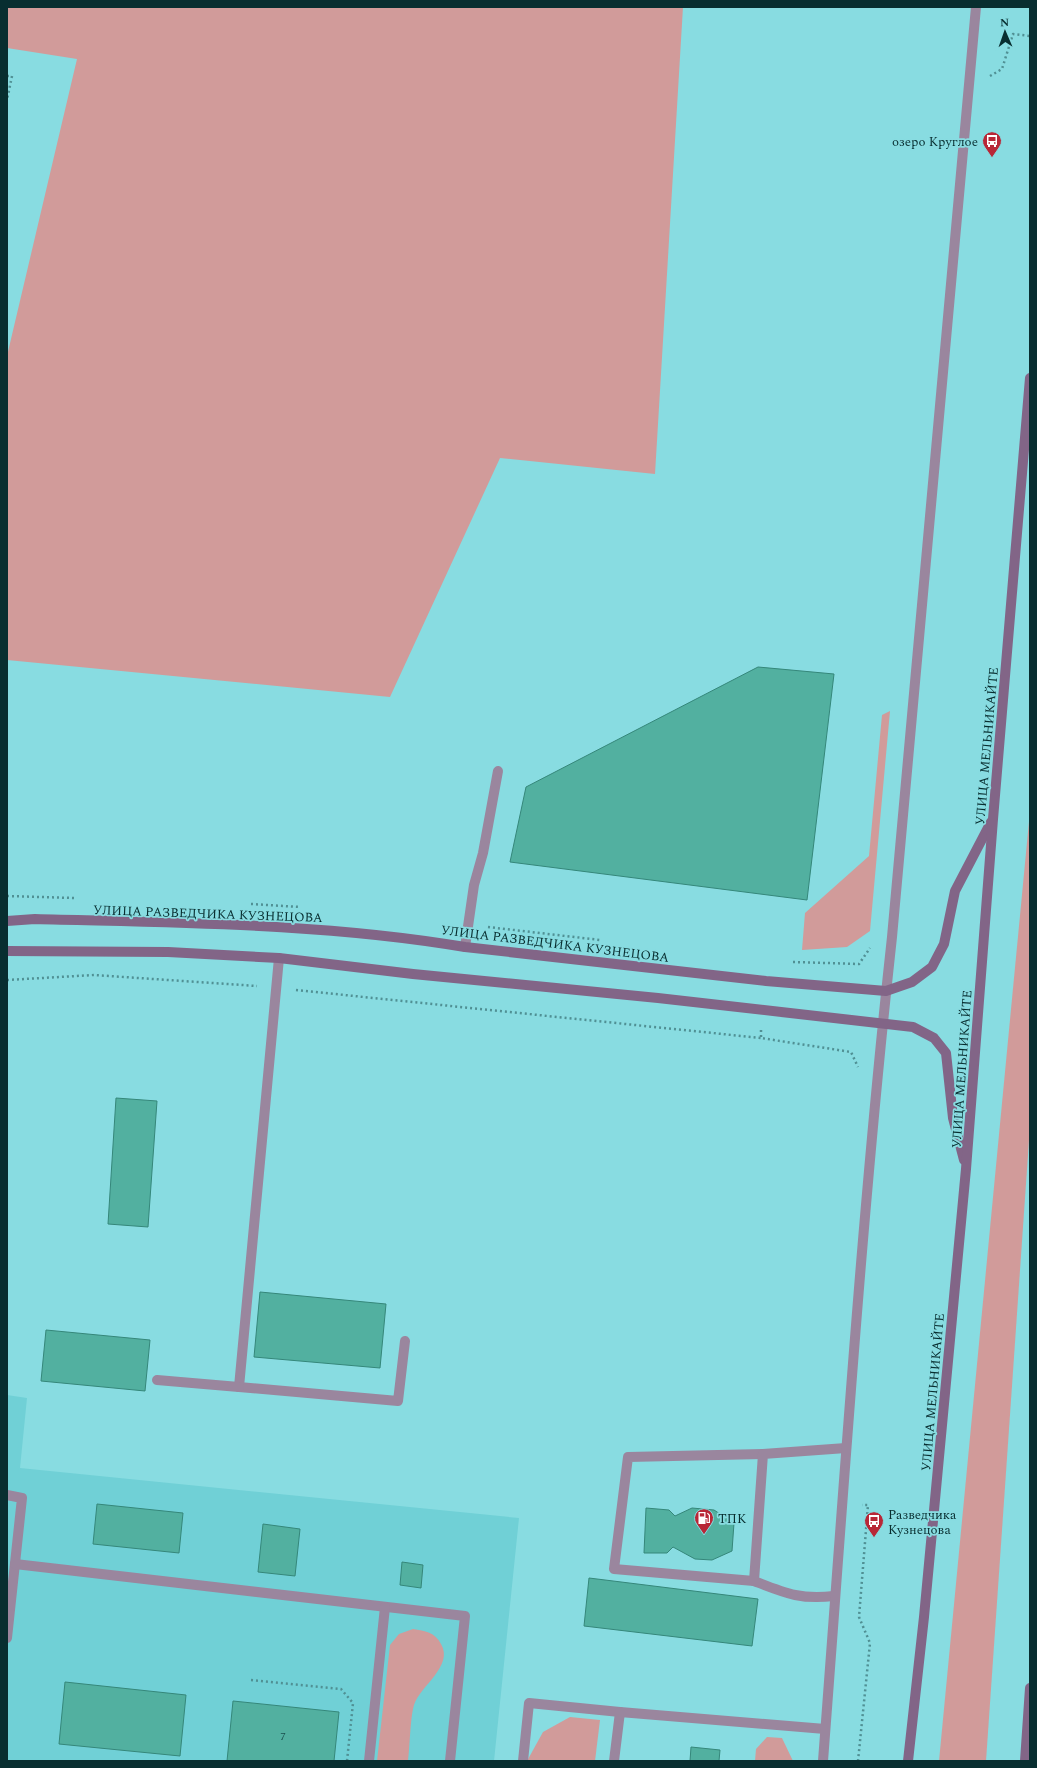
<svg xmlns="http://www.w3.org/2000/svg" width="1037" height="1768" font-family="Spectral,serif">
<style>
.built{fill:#70d0d6}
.green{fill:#d19b9a}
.building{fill:#52b0a0;stroke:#35877a}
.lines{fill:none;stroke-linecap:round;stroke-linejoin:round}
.path{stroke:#509094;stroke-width:2.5;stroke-dasharray:2 3;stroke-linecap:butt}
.lane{stroke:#9a869e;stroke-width:10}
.secondary{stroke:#826587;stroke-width:10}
.labels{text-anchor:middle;stroke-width:3.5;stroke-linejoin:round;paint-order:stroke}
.number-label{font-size:11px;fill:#1a4e4c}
.poi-label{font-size:13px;fill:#082e30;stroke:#88dce1;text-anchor:start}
.street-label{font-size:13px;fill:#082e30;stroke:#88dce1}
</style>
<rect width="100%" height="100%" fill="#88dce1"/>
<polygon class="built" points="7,1395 27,1398 20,1468 519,1518 494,1761 7,1761"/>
<g class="green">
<polygon points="7,7 683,7 655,474 500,458 390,697 7,660 7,356 77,59 7,48"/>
<polygon points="890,711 870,931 847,947 802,950 805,913 869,856 882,715"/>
<polygon points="1030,811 1030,1126 986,1761 939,1761"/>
<path d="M413,1629C425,1631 435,1632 441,1644C454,1666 420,1686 414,1705C410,1719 410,1746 408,1761H377L390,1645L399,1634Z"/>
<polygon points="570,1717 600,1720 595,1761 527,1761 543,1732"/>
<polygon points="767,1737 782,1738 793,1761 755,1761 756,1749"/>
</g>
<g class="building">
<polygon points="758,667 834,674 807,900 510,862 526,787"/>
<polygon points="116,1098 157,1101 148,1227 108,1224"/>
<polygon points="260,1292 386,1304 380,1368 254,1357"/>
<polygon points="46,1330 150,1340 145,1391 41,1381"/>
<polygon points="97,1504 183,1513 179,1553 93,1544"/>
<polygon points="646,1508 669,1510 675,1516 692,1508 714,1510 734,1523 732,1551 712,1560 695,1559 673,1547 667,1553 644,1553"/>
<polygon points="263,1524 300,1529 295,1576 258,1572"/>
<polygon points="402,1562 423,1565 421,1588 400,1585"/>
<polygon points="589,1578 758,1599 752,1646 584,1626"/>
<polygon points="65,1682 186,1695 180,1756 59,1744"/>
<polygon points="233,1701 339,1712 334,1761 227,1761"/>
<polygon points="691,1747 720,1750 719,1761 690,1761"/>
</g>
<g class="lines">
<g class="path">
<polyline points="7,76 12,76 7,100"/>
<polyline points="990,76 1002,69 1013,34 1030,36"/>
<polyline points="7,896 74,898"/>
<polyline points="251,904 300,907"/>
<polyline points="488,927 600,940"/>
<polyline points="793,962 859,964 870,948"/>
<polyline points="7,980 94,975 257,986"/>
<polyline points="296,990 761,1038"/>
<polyline points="761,1030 761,1038 851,1052 858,1067"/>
<polyline points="251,1680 341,1689 353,1703 347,1761"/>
<polyline points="858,1761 870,1643 859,1617 868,1505 862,1505"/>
</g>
<g class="lane">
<polyline points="465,947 474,885 483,853 498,771"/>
<polyline points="279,958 239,1387 398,1401 405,1341"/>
<polyline points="157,1380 239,1387"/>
<polyline points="7,1495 22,1498 7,1638"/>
<polyline points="15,1564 465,1616 450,1761"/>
<polyline points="754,1581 614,1569 628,1457 763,1454"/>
<path d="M834,1596C800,1600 785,1593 754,1581L763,1454L846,1448"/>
<polyline points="369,1761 385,1607"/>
<polyline points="523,1761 529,1703 620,1712"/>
<polyline points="614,1761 620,1712 825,1729"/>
<path d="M823,1761C844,1486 862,1211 892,937L976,7"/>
</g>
<g class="secondary">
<path d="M7,921L35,919C179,923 323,923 465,947L766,981L886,991L912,982L932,967L944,944L955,891L991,822"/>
<polyline points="7,951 168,952 279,958 413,974 658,998 913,1027 934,1038 946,1053 953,1118 964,1160"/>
<polyline points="908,1761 924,1617 966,1169 993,819 1030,378"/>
<polyline points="1025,1761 1030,1688"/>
</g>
</g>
<defs>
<symbol id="bus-pin" viewBox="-11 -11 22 30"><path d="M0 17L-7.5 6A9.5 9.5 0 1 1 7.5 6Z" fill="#b82737" stroke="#88dce1"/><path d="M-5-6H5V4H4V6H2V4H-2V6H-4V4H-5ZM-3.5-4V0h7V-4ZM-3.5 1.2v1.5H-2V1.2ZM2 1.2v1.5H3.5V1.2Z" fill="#fff"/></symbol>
<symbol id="fuel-pin" viewBox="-11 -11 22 30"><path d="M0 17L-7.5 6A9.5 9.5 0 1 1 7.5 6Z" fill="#b82737" stroke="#88dce1"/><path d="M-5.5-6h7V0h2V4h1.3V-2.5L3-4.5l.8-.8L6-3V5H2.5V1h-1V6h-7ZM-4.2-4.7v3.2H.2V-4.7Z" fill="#fff"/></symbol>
</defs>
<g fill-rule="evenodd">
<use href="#bus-pin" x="981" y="130" width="22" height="30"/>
<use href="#fuel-pin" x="693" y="1507" width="22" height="30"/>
<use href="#bus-pin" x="863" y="1510" width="22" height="30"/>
</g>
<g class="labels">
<g class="number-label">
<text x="283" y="1740">7</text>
</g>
<g class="poi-label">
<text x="978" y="146" text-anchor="end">озеро Круглое</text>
<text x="888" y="1519">Разведчика<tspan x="888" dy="15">Кузнецова</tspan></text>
<text x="718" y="1523">ТПК</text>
</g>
<g class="street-label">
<text transform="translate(986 746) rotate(-85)" y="5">УЛИЦА МЕЛЬНИКАЙТЕ</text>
<text transform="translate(208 913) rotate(2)" y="5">УЛИЦА РАЗВЕДЧИКА КУЗНЕЦОВА</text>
<text transform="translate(555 943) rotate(7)" y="5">УЛИЦА РАЗВЕДЧИКА КУЗНЕЦОВА</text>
<text transform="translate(961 1069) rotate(-86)" y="5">УЛИЦА МЕЛЬНИКАЙТЕ</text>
<text transform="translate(932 1392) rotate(-85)" y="5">УЛИЦА МЕЛЬНИКАЙТЕ</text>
</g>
</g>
<rect width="1037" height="1768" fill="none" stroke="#082e30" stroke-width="16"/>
<g transform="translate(1005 32) rotate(358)" stroke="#88dce1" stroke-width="3" paint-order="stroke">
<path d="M0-3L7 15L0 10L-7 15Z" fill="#082e30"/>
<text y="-6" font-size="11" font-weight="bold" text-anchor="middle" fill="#082e30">N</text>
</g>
</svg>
